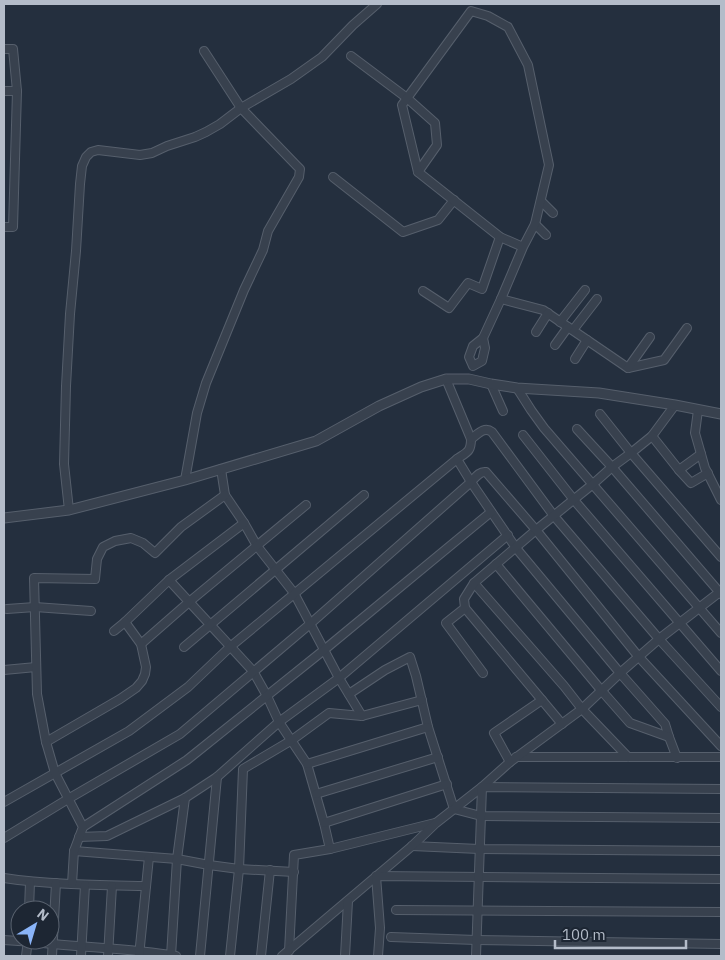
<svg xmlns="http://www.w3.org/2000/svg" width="725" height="960" font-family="'IBM Plex Sans',sans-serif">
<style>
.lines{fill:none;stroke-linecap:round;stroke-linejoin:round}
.minor-casing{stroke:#565f6c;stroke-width:10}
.tertiary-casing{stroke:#565f6c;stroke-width:11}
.minor{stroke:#38414e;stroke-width:8}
.tertiary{stroke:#38414e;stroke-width:9}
</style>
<rect width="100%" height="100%" fill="#242f3e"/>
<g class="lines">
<defs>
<g id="minor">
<polyline points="4,49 13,49 17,91 13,227 4,227"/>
<polyline points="351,56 407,98 435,123 437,145 418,172"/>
<polyline points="4,91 17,91"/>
<polyline points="333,177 403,232 438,220 454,200"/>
<polyline points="541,201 553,213"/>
<polyline points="535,224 546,235"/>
<polyline points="423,291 449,308 468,283 482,289 500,237"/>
<polyline points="501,299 543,310 628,368 664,360 687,328"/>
<polyline points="560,322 585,290"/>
<polyline points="573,330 597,299"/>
<polyline points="536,332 548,313"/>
<polyline points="483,338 501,299 523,247 535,224 549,165 528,65 508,27 488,16 471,11 402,105 418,172 500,237 523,247"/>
<polygon points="483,338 485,348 482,361 473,366 469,357 473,346"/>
<polyline points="555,345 568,327"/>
<polyline points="575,359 587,340"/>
<polyline points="628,368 650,337"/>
<path d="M446,379L471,439C471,452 467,452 457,459L471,482L516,548L620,673L665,724L669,737L677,758"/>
<polyline points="491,384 503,411"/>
<polyline points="517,388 531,410 544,428 721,633"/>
<polyline points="698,410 695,433 705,468 721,500"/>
<polyline points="600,414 631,453 652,436 675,405"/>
<polyline points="577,429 612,467 721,594"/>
<polyline points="523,435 574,500 721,671"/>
<polyline points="652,436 679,470 691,483 708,473"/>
<path d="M471,439C478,434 484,426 492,432L554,516L659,639L721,707"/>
<polyline points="221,469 225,495 244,523 257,546 294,593 339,678 362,716"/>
<polyline points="679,470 701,454"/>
<polyline points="185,480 197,413 206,383 244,290 263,250 268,231 299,177 300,169 297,166 241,108 204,51"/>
<polyline points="69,510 64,464 66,386 70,314 76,251 80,184 82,166 86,157 91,152 98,150 140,155 152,153 167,146 195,137 206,132 220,124 241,108 291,79 322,57 353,25 377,4"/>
<polyline points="496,564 601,690 630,723 669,737"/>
<polyline points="169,580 253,671 267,696 279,722 307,764 324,823 330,849"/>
<polyline points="474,583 564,686 582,709 628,757"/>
<polyline points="465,608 562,724"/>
<polyline points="7,609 35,607 91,611"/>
<polyline points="125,622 169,580 244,523"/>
<polyline points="141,644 189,602 306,505"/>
<polyline points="184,647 364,495"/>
<polyline points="4,670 36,667"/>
<polyline points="483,673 446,623 465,608 464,599 474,583 536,530 593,484 612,467 631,453 721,557"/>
<polyline points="349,694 385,670 410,657 416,676 428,727 454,809 481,816 721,818"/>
<polyline points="46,742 120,699 136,688 142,681 145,674 146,667 141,644 125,622 114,631"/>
<polyline points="516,757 721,757"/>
<polyline points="510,762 494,733 542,700"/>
<polyline points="307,764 428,727"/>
<polyline points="316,794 438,757"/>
<polyline points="4,802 129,731 188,687 230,647 457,459"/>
<polyline points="324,823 447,784"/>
<polyline points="83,827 187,760 324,650 491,512"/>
<polyline points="79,837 107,836 185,798 217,777 279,722 339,678 508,535"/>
<path d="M4,838L68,799L180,734L310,624L471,482C475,478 479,471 486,472L536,530L638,656L721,746"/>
<polyline points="412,846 479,849 721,851"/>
<polyline points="74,851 177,859 209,865 239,869 294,872"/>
<path d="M4,878C51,885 99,885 146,886"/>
<polyline points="72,884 74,851 83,827 55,773 46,742 37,694 34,578 95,579 97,559 103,547 115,541 131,538 143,543 155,553 181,527 225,495"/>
<polyline points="29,910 30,882"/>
<polyline points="396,910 721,912"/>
<polyline points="391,937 476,940 721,944"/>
<path d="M4,940C21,941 36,942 53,944C94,948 135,949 176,956"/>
<polyline points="289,951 294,855 330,849 435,823"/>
<polyline points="26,956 28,940"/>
<polyline points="52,956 56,883"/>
<polyline points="81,956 85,885"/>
<polyline points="108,956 112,886"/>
<polyline points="139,956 149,857"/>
<polyline points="171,956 177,859 185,798"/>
<polyline points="200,956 217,777"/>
<polyline points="230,956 239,869 243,769 292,740 329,713 362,716 422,700"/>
<polyline points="261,956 270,870"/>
<polyline points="282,956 412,846 436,823 482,787 510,762 582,709 620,673 659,639 721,591"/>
<polyline points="345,956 348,901"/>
<polyline points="378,956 380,928 376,876 721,879"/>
<polyline points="476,956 482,787 721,789"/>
</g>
<polyline id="tertiary" points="4,518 69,510 185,480 316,441 379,406 421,387 446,379 469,379 491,384 517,388 599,393 675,405 721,414"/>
</defs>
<use href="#minor" class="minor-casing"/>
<use href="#tertiary" class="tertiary-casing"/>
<use href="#minor" class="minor"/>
<use href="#tertiary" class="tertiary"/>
</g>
<rect width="725" height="960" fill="none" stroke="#b4bcc9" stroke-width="10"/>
<g transform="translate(35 925) rotate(38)"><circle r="24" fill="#1d2633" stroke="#59626f"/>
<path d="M0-4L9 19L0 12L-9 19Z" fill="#8ab4f8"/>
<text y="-8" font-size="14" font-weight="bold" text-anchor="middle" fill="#b4bcc9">N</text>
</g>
<path d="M555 940v8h131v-8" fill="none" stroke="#b4bcc9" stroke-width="2.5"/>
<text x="562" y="940" font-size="15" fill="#b4bcc9" stroke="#1d2633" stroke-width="4" paint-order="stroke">100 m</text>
</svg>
